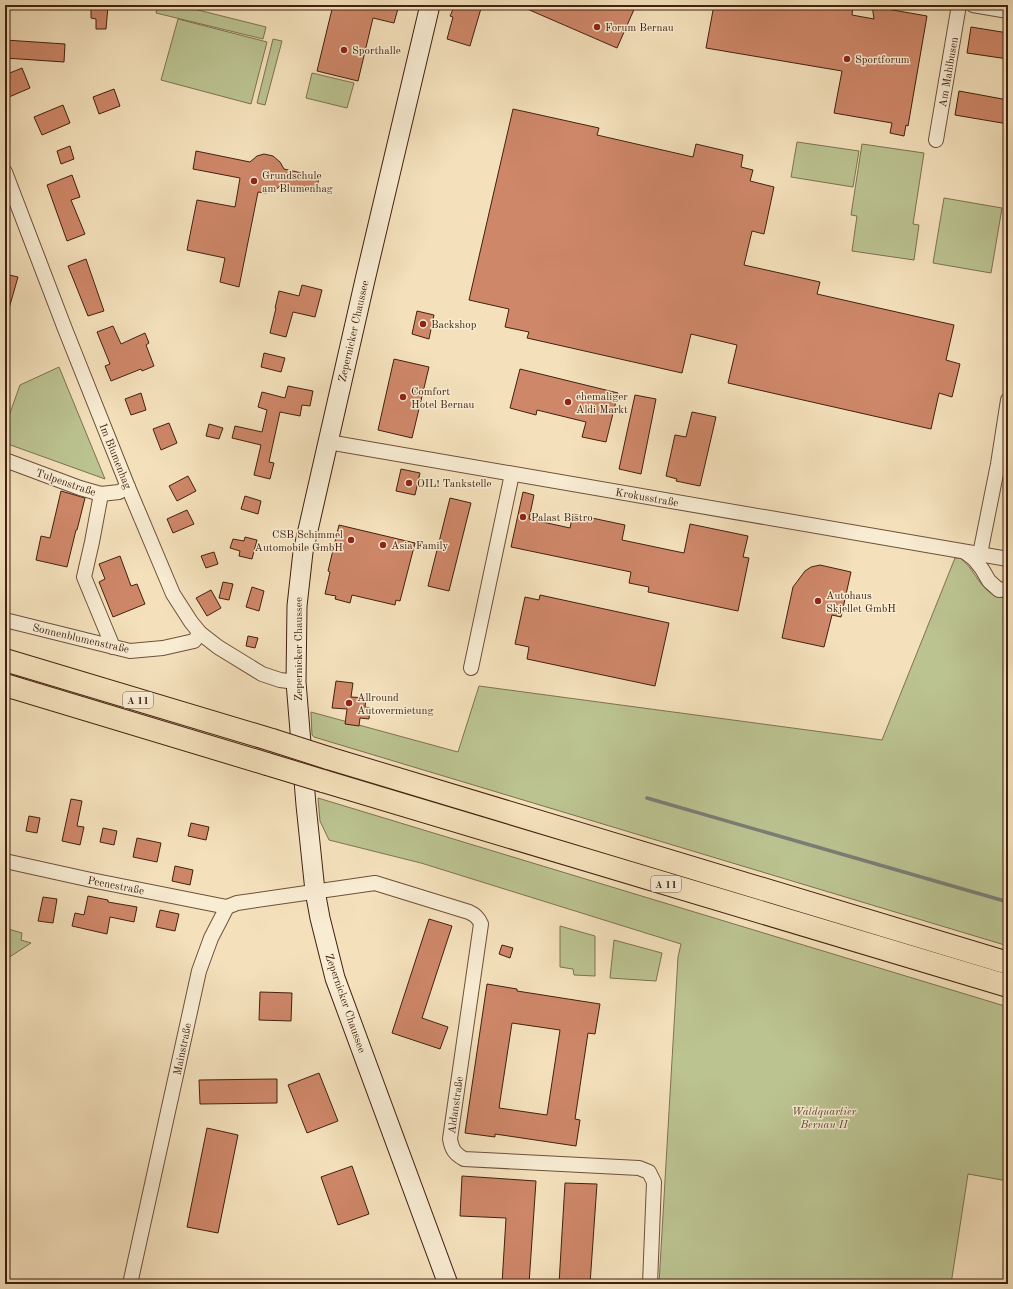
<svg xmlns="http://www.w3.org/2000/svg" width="1013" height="1289" font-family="'Old Standard TT',serif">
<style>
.green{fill:#bbc391;stroke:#7e7250}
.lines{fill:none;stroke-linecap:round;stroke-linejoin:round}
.stream{stroke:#797e74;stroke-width:3.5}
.building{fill:#ce8769;stroke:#42210e;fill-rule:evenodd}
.minor-casing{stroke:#6e513a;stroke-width:16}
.secondary-casing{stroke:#42210e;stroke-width:21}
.motorway-casing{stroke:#42210e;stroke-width:24}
.minor{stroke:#f8ecd3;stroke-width:14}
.secondary{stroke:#f8ecd3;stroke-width:19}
.motorway{stroke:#f4e1bc;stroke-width:22}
.motorway-bridge-casing{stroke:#42210e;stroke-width:24;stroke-linecap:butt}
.motorway-bridge{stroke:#f4e1bc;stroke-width:22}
.poi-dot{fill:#8f2418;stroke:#f8ecd3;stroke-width:1.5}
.labels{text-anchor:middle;stroke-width:3;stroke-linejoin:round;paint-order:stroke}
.shield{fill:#f8ecd3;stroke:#795e49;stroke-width:1}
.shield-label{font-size:10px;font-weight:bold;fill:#42210e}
.poi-label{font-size:11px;fill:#42210e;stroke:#f8ecd3;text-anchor:start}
.street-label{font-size:11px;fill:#42210e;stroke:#f8ecd3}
.park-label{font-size:11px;font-style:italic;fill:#604a2f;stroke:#f8ecd3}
</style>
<rect width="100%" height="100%" fill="#f4e1bc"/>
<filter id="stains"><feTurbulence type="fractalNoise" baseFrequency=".005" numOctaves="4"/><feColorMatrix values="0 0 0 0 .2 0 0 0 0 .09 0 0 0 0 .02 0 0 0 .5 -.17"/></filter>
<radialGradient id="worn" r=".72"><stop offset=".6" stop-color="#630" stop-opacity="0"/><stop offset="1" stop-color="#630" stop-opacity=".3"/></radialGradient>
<g class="green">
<polygon points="158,5 178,5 266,27 263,39 156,13"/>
<polygon points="178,19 267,42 251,104 161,80"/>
<polygon points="273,39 282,41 265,105 257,103"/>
<polygon points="312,73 354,83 347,108 306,98"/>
<polygon points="797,142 859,151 853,187 791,177"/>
<polygon points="862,144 924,153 913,224 919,225 914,260 852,251 857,216 851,215"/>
<polygon points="944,198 1002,208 991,273 933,263"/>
<polygon points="59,367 105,479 5,443 5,427 20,385"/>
<path d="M955,558H960C973,567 978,585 992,594C995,596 1000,597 1004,598L1008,596V946L314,737L312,735L311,712L458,752L479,686L882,740Z"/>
<polygon points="318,798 1008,1007 1008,1181 968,1174 951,1284 659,1284 678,957 681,944 421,863 329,840 320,821"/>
<polygon points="560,926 595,936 595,976 574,975 573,969 560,967"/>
<polygon points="5,928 22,933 21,940 31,943 5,960"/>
<polygon points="614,940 662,953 656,981 610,978"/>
</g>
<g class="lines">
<polyline class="stream" points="647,798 1008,902"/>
</g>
<g class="building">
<polygon points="91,5 108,6 106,29 96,29 96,19 91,18"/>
<polygon points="333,5 399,5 394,23 373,18 358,81 317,71"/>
<polygon points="455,5 482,5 470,46 447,39 453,17 450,16"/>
<polygon points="518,5 636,5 617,48"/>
<polygon points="714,5 853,5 852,15 874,19 872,5 886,5 887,9 927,16 908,126 906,125 904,136 890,133 892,123 834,113 842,71 706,48"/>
<polygon points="971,27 1008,33 1008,59 967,53"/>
<polygon points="5,40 65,44 64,62 5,58"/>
<polygon points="22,68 30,88 9,97 5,87 5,75"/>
<polygon points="114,89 120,106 99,114 93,97"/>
<polygon points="959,91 1008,100 1008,124 955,115"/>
<polygon points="63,105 70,123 42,135 34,117"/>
<polygon points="513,109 599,128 597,135 693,157 696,144 743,155 741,167 753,170 750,181 774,187 764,234 752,231 744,265 820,282 817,294 954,325 946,360 960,364 952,397 939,393 931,429 728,383 737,345 691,334 682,373 527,338 529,332 505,327 509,309 469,300"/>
<polygon points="70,146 74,159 61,164 57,151"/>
<polygon points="196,151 250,162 257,156 264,154 273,156 280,162 284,169 319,177 316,193 280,186 274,191 266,193 258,192 239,287 220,282 225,258 187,250 197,200 235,207 240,178 193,169"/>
<polygon points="72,175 80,197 71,200 85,234 67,241 47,185"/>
<polygon points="86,259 104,311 88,316 68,266"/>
<polygon points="5,274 18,277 8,312 5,311"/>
<polygon points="302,285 322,290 315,317 293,312 286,337 270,333 276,308 275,308 279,291 299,296"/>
<polygon points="417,311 434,315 429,339 412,334"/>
<polygon points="113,326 121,344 145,333 149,343 146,345 154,366 142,371 141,369 111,381 105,366 110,364 97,332"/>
<polygon points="264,353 285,358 281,372 261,367"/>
<polygon points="394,359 429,367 412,438 378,430"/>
<polygon points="520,369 618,393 606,442 582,437 586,422 537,410 536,415 510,408"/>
<polygon points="288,386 313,391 310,406 302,405 300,416 280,412 269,462 274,463 270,479 254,475 261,445 232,438 235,426 262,432 267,410 258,407 262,392 285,398"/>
<polygon points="141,393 146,410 131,415 125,399"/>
<polygon points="635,395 656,399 641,474 619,469"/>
<polygon points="692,412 716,417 700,486 676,481 677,479 666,476 675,435 686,437"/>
<polygon points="169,423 177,443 161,450 153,429"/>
<polygon points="209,424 223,428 219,439 206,436"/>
<polygon points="401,469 420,473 415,495 396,491"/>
<polygon points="188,476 196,491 177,501 169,486"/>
<polygon points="61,491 85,498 77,530 76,530 67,567 36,560 41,536 50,538"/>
<polygon points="523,492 534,495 529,519 570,528 573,514 625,525 622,540 684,553 690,524 748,536 743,557 749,558 738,611 648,592 649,587 629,583 631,572 511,547"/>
<polygon points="245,496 261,501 258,514 241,509"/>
<polygon points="450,498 471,503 449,591 428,586"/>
<polygon points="187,510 194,524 173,533 167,519"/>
<polygon points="339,525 415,543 400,601 396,600 395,605 352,595 350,603 335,599 336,596 325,594 330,572 328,571"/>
<polygon points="245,537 257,540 252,559 239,556 240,551 230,548 233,539 244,541"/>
<polygon points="214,552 218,564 206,568 201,556"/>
<polygon points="120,556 131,586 137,584 145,604 113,617 99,582 105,579 99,564"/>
<polygon points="820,565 851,572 841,617 832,615 824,647 782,638 793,587 805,571 811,567"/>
<polygon points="223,582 233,584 229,600 219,598"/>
<polygon points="252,587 264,591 259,611 246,607"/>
<polygon points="211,590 221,608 207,616 196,598"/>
<polygon points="540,595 669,623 655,686 527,659 529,647 515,644 525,597 539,600"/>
<polygon points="248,636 258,638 255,648 246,646"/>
<polygon points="336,681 353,683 351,697 366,698 365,707 370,708 369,719 360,718 359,726 345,724 347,709 332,708"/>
<polygon points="71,799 82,801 77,826 84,827 80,845 62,841"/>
<polygon points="29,816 40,818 37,833 26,831"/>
<polygon points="191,823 209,827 206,840 188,836"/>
<polygon points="103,828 117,831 114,845 100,842"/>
<polygon points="137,838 161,843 157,862 133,857"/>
<polygon points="175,866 193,870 190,885 172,881"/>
<polygon points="88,896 108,900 108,902 137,907 134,922 110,917 107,934 72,926 75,913 84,915"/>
<polygon points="43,897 57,899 53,923 38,921"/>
<polygon points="160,910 179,914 175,931 156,927"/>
<polygon points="429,919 452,926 422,1018 448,1027 440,1049 392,1033"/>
<polygon points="502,945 513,948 510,958 499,954"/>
<path d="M487,984L517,989V991L600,1004L595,1034L588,1033L575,1119L580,1120L576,1146L495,1134V1137L465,1133ZM512,1023L560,1030L547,1115L499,1108Z"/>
<polygon points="260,992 292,993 291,1021 259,1020"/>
<polygon points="319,1073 338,1121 307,1133 288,1085"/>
<polygon points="277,1079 277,1103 200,1104 199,1080"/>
<polygon points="207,1128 238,1135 218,1233 187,1227"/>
<polygon points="352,1166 369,1214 338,1225 321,1177"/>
<polygon points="462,1176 536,1181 529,1284 502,1284 506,1218 460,1216"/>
<polygon points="565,1183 597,1184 590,1284 559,1284"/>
</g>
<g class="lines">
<defs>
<g id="minor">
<polyline points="973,5 1008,11"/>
<polyline points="936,140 959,5"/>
<polyline points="5,172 65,329 128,487 173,594 191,622 200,633 218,647 262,674 280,680 296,682"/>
<polyline points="328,442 1008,559"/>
<polyline points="5,460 80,488 101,494 119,492 128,487"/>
<polyline points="101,494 92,542 84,577 113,647"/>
<polyline points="965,552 974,559 982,569 989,581 999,590 1008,589"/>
<polyline points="980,554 998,464 1008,400"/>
<polyline points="5,620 130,651 163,648 194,641 200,633"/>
<polyline points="471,668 512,474"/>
<polyline points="5,861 91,880 227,907"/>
<path d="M130,1284L199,971L211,938L227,907L237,903L375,883L469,912C475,915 478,917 481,924L450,1139C452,1150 455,1154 464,1159L639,1168L649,1172L654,1182L650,1284"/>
</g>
<polyline id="secondary" points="430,5 365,280 303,552 297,606 296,682 306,805 315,891 320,918 335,978 448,1284"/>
<g id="motorway">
<polyline points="5,660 272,740"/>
<polyline points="5,685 267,764"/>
<polyline points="328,758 1008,963"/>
<polyline points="323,781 1008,986"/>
</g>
</defs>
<use href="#minor" class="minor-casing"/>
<use href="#secondary" class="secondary-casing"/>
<use href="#motorway" class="motorway-casing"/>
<use href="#minor" class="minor"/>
<use href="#secondary" class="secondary"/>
<use href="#motorway" class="motorway"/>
<defs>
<g id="motorway-bridge">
<polyline points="272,740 328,758"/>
<polyline points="267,764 323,781"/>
</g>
</defs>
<use href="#motorway-bridge" class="motorway-bridge-casing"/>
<use href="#motorway-bridge" class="motorway-bridge"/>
</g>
<g class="poi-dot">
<circle cx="597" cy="27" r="4"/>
<circle cx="344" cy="50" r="4"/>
<circle cx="847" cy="59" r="4"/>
<circle cx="254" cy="181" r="4"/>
<circle cx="423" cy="324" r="4"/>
<circle cx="403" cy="397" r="4"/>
<circle cx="568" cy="402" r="4"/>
<circle cx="409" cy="483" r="4"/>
<circle cx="523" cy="517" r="4"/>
<circle cx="351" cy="540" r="4"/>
<circle cx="383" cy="545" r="4"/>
<circle cx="818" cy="601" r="4"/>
<circle cx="349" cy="703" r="4"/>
</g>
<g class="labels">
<g class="shield">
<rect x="123" y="692" width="30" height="16" rx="3"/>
<rect x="651" y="876" width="30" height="16" rx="3"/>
</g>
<g class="shield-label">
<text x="138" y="704">A 11</text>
<text x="666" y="888">A 11</text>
</g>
<g class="poi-label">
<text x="605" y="31">Forum Bernau</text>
<text x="352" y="54">Sporthalle</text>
<text x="855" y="63">Sportforum</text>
<text x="262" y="179">Grundschule<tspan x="262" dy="13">am Blumenhag</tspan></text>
<text x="431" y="328">Backshop</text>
<text x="411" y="395">Comfort<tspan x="411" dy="13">Hotel Bernau</tspan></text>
<text x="576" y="400">ehemaliger<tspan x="576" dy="13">Aldi Markt</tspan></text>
<text x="417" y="487">OIL! Tankstelle</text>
<text x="531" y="521">Palast Bistro</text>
<text x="343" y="538" text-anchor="end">CSB Schimmel<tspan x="343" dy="13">Automobile GmbH</tspan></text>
<text x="391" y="549">Asia Family</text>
<text x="826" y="599">Autohaus<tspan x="826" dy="13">Skjellet GmbH</tspan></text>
<text x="357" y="701">Allround<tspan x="357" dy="13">Autovermietung</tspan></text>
</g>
<g class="street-label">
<text transform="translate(948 72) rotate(-80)" y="4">Am Mahlbusen</text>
<text transform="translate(353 331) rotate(-77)" y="4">Zepernicker Chaussee</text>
<text transform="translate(116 456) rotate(68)" y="4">Im Blumenhag</text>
<text transform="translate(66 482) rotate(19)" y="4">Tulpenstraße</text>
<text transform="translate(647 497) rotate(10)" y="4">Krokusstraße</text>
<text transform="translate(81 638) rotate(13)" y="4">Sonnenblumenstraße</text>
<text transform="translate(298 649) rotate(-90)" y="4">Zepernicker Chaussee</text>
<text transform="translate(116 885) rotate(11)" y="4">Peenestraße</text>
<text transform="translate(346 1003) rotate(71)" y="4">Zepernicker Chaussee</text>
<text transform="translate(182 1049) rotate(-78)" y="4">Mainstraße</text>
<text transform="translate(455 1105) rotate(-82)" y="4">Aldanstraße</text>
</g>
<g class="park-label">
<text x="824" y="1115">Waldquartier<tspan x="824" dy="13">Bernau II</tspan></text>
</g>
</g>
<rect width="1013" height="1289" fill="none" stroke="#f4e1bc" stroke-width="20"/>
<rect x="6" y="6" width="1001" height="1277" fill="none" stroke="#42210e" stroke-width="2"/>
<rect x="10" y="10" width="993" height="1269" fill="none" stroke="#42210e"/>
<rect width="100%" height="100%" filter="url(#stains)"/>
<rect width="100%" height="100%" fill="url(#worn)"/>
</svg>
